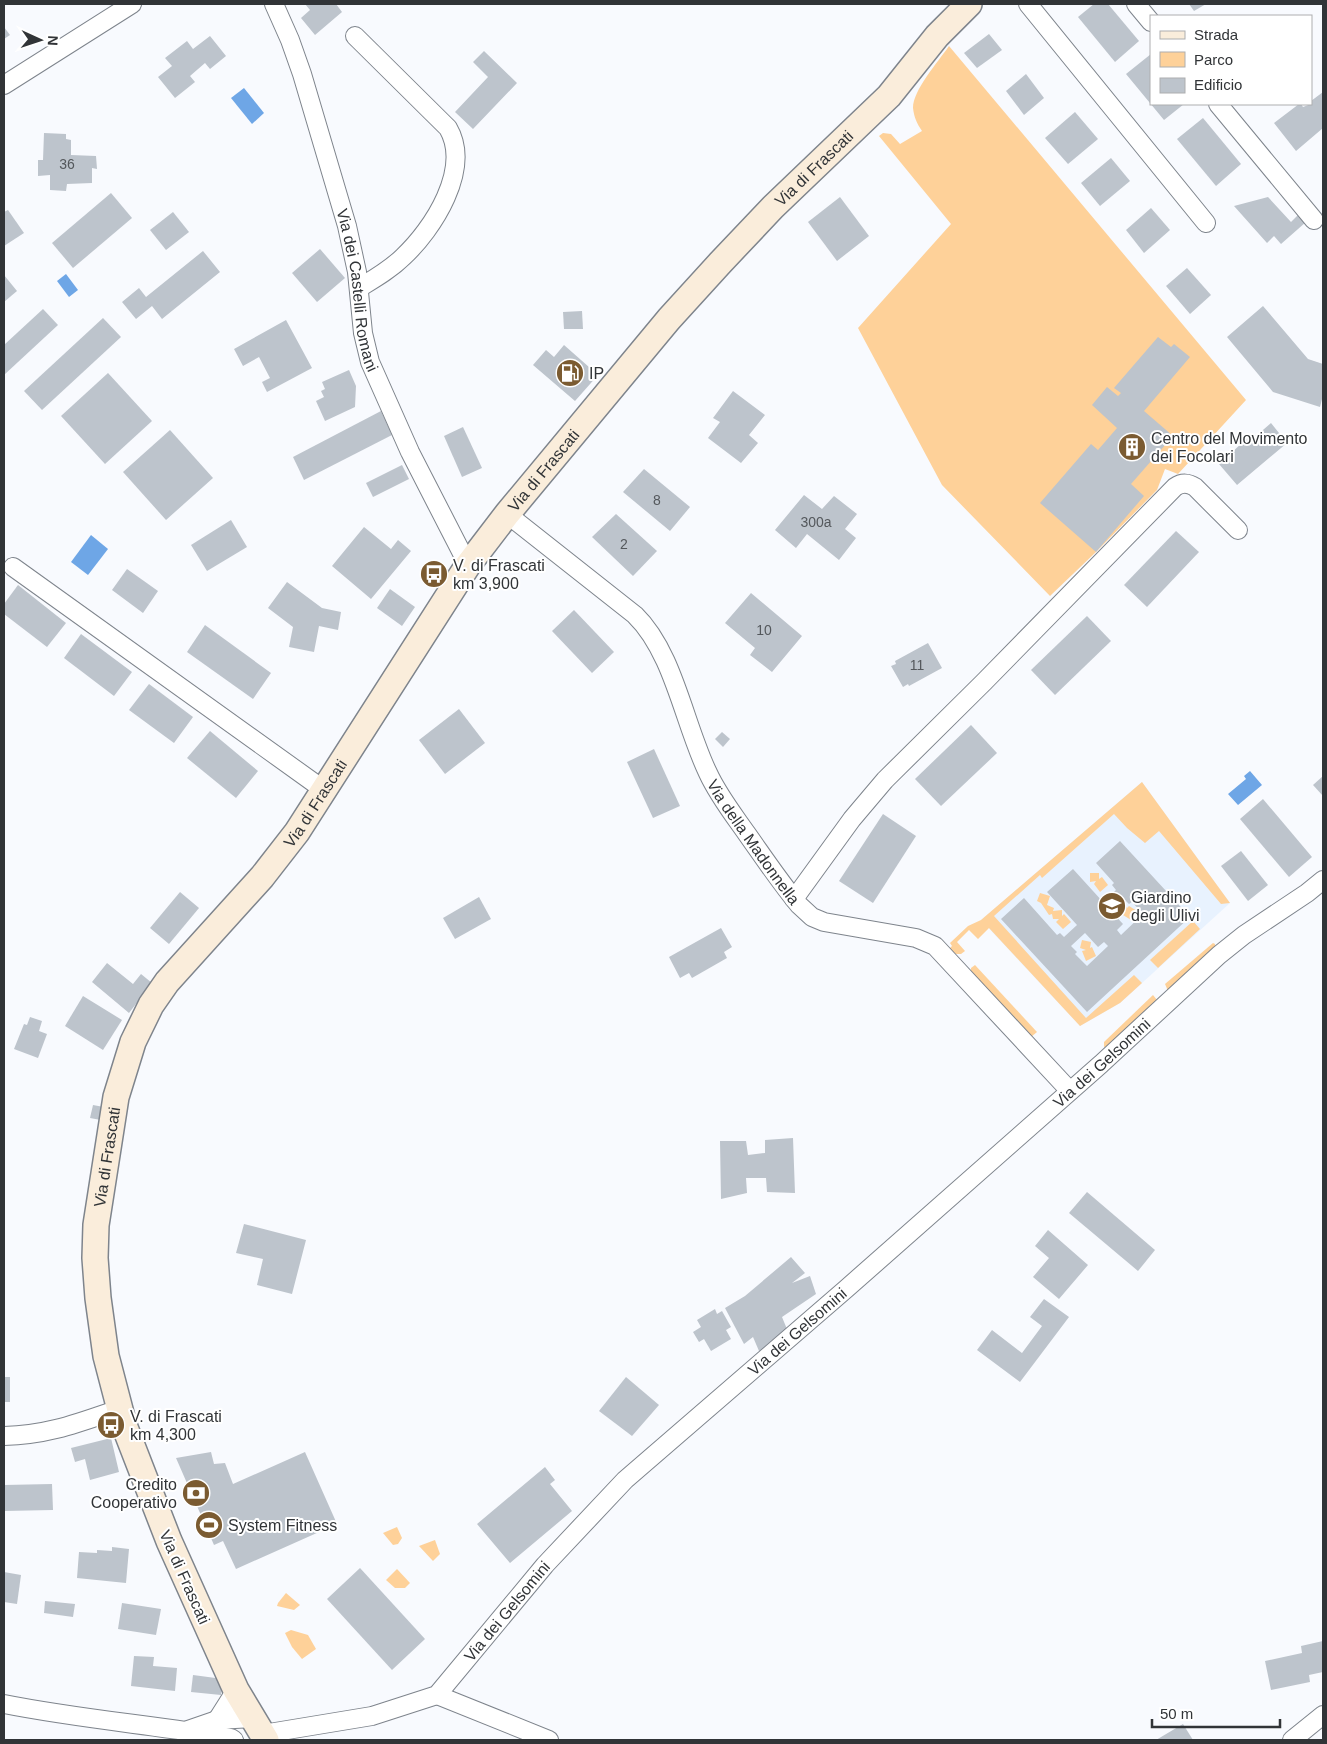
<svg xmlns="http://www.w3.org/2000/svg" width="1327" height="1744" font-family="Arial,sans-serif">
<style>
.built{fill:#e8f2fe}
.green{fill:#fed199}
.water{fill:#6ea6e6}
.building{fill:#bdc4cc;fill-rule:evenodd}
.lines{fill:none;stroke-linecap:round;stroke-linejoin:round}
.minor-casing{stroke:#7e848c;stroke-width:20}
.secondary-casing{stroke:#7e848c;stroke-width:28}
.minor{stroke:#fff;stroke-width:18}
.secondary{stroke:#faeddb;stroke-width:25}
.labels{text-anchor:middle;stroke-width:4;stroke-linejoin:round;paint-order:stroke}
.number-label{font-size:14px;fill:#54585c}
.street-label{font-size:16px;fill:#313437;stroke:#fff}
.poi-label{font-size:16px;fill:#313437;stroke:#fff;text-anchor:start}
</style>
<rect width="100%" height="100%" fill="#f8fafe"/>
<polygon class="built" points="1142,782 1230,903 1120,1003 1080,1026 981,920"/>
<g class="green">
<path d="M949,46L1246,400L1178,474L1165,469L1157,490L1096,552L1050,596L942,485L858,328L951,224L879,136L883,133L891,134L900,144L922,131C917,124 914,117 913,108C913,90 938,62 949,46Z"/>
<polygon points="1142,782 1230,903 1221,904 1159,831 1145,843 1127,828 1114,814 1042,878 1040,875 994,916 1086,1018 1134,975 1142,983 1120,1003 1080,1026 989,928 978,939 969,930 957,942 965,951 961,954 956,954 949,949 952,946 950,943 968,926 981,920"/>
<polygon points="1090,873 1099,873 1099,879 1102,877 1108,885 1100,892 1094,884 1096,881 1090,882"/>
<polygon points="1040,893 1050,896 1047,905 1054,908 1053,911 1062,910 1062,916 1064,914 1071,922 1063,929 1056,922 1059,919 1053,919 1052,914 1049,915 1041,903 1037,901"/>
<polygon points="1124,903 1127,908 1129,906 1137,911 1131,920 1123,915 1124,912 1119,914 1116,906"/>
<polygon points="1193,921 1200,929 1158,968 1150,960"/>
<polygon points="1082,940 1091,942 1090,948 1092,947 1096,956 1086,961 1082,951 1086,950 1080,948"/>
<polygon points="1213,943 1215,944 1215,947 1168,991 1165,984"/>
<polygon points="975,965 1037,1032 1031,1037 971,972 971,968"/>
<polygon points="1153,995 1157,1000 1108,1046 1104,1047 1104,1042"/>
<polygon points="397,1527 402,1538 398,1544 393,1545 383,1533"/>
<polygon points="435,1540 440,1554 433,1561 419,1546"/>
<polygon points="397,1569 410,1583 405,1588 395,1588 386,1580"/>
<polygon points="286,1593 300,1605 294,1610 277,1606 278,1603"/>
<polygon points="291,1630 308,1635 316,1649 302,1659 292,1647 285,1633"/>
</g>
<g class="water">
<polygon points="244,88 264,113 252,124 231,98"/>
<polygon points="66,274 78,290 69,297 57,281"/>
<polygon points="91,535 108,549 88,575 71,562"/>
<polygon points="1250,771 1262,785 1238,805 1228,794 1246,779 1244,776"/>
</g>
<g class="building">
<polygon points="305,4 336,4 342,12 315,35 301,18 310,10"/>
<polygon points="1094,4 1108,4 1139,41 1115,62 1078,17"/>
<polygon points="1189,4 1206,4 1194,11"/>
<polygon points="4,27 10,35 4,39"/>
<polygon points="989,34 1002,50 977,68 964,53"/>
<polygon points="210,36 226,56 210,69 205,63 190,76 195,82 175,98 158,77 172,66 165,58 187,41 193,49"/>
<polygon points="484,51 517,83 473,129 455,112 488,77 473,62"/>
<polygon points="1151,54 1151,104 1184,104 1164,120 1126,74"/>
<polygon points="1026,74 1044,98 1024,115 1006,91"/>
<polygon points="1323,92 1323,128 1296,151 1274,123 1299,104 1301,104 1303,107 1311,104 1311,101"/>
<polygon points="1075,112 1098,139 1068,164 1045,138"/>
<polygon points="1203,118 1241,164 1216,186 1177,139"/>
<polygon points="44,133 66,134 66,139 71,140 71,155 96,156 97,169 92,168 92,183 67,184 66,191 50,190 50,175 38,176 38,160 43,160"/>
<polygon points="1111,158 1130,181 1100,206 1081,183"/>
<polygon points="111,193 132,218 73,268 52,243"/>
<polygon points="840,197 869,236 837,261 808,222"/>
<polygon points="1268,197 1291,222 1299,214 1306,222 1281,244 1274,236 1267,243 1234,206"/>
<polygon points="1151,208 1170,230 1144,253 1126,230"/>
<polygon points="8,210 24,233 4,246 4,212"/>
<polygon points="173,212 189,232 166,250 150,230"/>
<polygon points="320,249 345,278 317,302 292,273"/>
<polygon points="203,251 220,272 162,319 152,306 136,319 122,302 139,288 146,297"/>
<polygon points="1187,268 1211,295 1190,314 1166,286"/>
<polygon points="4,275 17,291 4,302"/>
<polygon points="1263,306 1308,359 1323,364 1323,395 1320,407 1273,392 1227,337"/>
<polygon points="43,309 58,325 4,375 4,345"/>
<polygon points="582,311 583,329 564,329 563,312"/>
<polygon points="103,318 121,337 42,410 24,391"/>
<polygon points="286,320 312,368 267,392 262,382 270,378 259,357 243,366 234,349"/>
<polygon points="1158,337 1171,347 1174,344 1190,357 1144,411 1173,436 1131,484 1144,496 1096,552 1040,503 1091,444 1098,450 1117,428 1092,405 1107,387 1118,396 1121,393 1114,388"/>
<polygon points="564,345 598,375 575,401 533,365 546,350 554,357"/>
<polygon points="349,370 356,386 355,407 325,421 316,401 324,397 321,391 325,389 322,382"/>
<polygon points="108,373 152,421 105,464 61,416"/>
<polygon points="733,391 765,415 749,435 758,443 741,463 708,438 720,422 713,418"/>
<polygon points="381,411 392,435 304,480 293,457"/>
<polygon points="1271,423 1287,443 1237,485 1219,464 1253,433 1256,436"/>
<polygon points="463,427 482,468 462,477 444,436"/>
<polygon points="170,430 213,478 166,520 123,472"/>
<polygon points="402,465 409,479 373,497 366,483"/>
<polygon points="644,469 690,507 670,531 623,492"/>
<polygon points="804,495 822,509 834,496 857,514 845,529 856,538 839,560 807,534 796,548 775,530"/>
<polygon points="616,514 657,551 633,576 592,537"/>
<polygon points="231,520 247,547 207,571 191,545"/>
<polygon points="364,527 391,549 398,540 411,551 371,599 332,566"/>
<polygon points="1176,531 1199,552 1147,607 1124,585"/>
<polygon points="127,569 158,591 143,613 112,590"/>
<polygon points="287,582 322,608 341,612 338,630 319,626 314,652 289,647 293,627 268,608"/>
<polygon points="18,585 66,623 47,647 4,614 4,604"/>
<polygon points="390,589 415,607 402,626 377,608"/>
<polygon points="751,593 802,636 772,672 750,655 755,648 725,623"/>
<polygon points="574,610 614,652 592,673 552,631"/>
<polygon points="1087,616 1111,641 1055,695 1031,670"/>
<polygon points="205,625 271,673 253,699 187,652"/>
<polygon points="81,634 132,672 114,696 64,658"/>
<polygon points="928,643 942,668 909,686 908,684 903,687 891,666 896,664 895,661"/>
<polygon points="149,684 193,717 174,743 129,710"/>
<polygon points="459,709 485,743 445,774 419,740"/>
<polygon points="971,725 997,753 941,806 915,779"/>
<polygon points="210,731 258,771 236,798 187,758"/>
<polygon points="722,732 730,739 723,747 715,739"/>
<polygon points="654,749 680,806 653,818 627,762"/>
<polygon points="1323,776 1323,796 1313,785"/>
<polygon points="1263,799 1312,857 1289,877 1240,819"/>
<polygon points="883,814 916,836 873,903 839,881"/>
<path d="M1120,841L1190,917L1087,1012L1001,919L1024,898L1057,935L1060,933L1064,937L1077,925L1047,892L1073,869L1103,902L1116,890L1112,885L1114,883L1096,863ZM1123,898L1129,904L1132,902L1143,914L1121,935L1117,930L1123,924L1110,910ZM1085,933L1098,947L1104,942L1108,946L1087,966L1075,954L1077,952L1071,946Z"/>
<polygon points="1241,851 1268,885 1248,901 1221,866"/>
<polygon points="180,892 199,908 169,944 150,928"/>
<polygon points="479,897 491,919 455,939 443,918"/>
<polygon points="721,928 732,947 724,952 727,958 692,978 689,973 680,978 669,957"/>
<polygon points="107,963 133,984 141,974 152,983 129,1013 92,982"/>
<polygon points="83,996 122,1020 103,1050 65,1026"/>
<polygon points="30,1017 42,1021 39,1031 47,1034 38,1058 14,1049 24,1024 27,1025"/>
<polygon points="93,1105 109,1108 106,1121 90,1118"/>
<polygon points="793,1138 795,1193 767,1192 766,1178 746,1178 747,1193 721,1199 720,1141 746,1141 748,1155 765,1153 765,1140"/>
<polygon points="1087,1192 1155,1250 1138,1271 1069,1213"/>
<polygon points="244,1224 306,1240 292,1294 257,1285 263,1259 236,1253"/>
<polygon points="1048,1230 1088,1265 1059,1299 1033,1277 1049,1258 1035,1246"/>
<polygon points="791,1257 805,1273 792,1283 810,1276 816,1294 782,1317 789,1334 762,1358 753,1337 744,1344 725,1308 745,1296"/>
<polygon points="1044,1299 1069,1317 1020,1382 977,1350 992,1330 1022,1353 1042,1326 1030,1317"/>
<polygon points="715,1309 717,1314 722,1311 731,1327 726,1330 731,1339 711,1351 704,1339 699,1342 693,1332 701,1327 697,1320"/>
<rect x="4" y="1377" width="6" height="25"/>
<polygon points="626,1377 659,1405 632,1436 599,1411"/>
<polygon points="111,1438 119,1472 90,1480 85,1459 75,1462 71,1448"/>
<polygon points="211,1452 214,1464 225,1463 233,1484 305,1452 337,1524 236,1569 223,1541 214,1545 176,1458"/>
<polygon points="545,1467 555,1480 550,1484 572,1511 510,1563 477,1524"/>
<polygon points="52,1484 53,1510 4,1511 4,1485"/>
<polygon points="112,1547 129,1549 126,1583 77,1578 79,1552 97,1553 97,1550 112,1551"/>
<polygon points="360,1568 425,1639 392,1670 327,1599"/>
<polygon points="4,1572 21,1575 17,1604 4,1602"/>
<polygon points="45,1601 75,1604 73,1617 44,1613"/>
<polygon points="122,1603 161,1609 156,1635 118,1629"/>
<polygon points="1323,1641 1323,1672 1309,1675 1310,1682 1271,1690 1265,1661 1302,1653 1301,1646"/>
<polygon points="134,1656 154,1657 153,1666 177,1668 175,1691 131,1686"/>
<polygon points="193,1675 223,1679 221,1695 191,1692"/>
<polygon points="1183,1724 1193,1740 1156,1740"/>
</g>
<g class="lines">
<defs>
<g id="minor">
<path id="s1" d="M274,4L290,40L302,74L347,226L357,272L363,333L370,362L410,452L468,565"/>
<polyline points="1028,4 1206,223"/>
<polyline points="1136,4 1151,22"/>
<path d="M355,36L448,128C472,169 433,229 403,257C390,270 374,279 359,288"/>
<polyline points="4,85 132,4"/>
<polyline points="1218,104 1314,220"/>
<path id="s2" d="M507,514L635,615C674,653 684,724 708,773C718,795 733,814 747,834C764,858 780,882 799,905L812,917L824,922L916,938L935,946L1070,1091"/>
<polyline points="13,567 324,790"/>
<path d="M794,899L852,819L885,780L984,682L1175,487C1182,482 1189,483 1195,487L1238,530"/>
<path d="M4,1436C48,1435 78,1423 119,1409"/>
<polyline points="437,1695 549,1740"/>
<path d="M4,1704C79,1719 155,1725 231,1738L234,1740"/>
<polyline points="217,1720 236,1690"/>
<polyline points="188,1730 217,1720 253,1718"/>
<path id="s3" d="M263,1734L372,1716L437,1695L545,1565L625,1480L846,1289L1101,1064L1219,955L1244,935L1307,893L1323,880"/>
<polyline points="1292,1740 1323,1715"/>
</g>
<g id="secondary">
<path id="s4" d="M266,1740L236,1690L169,1541L124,1425L106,1356L98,1298L95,1258L96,1225L116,1097L133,1042L151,1005L167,982L262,877L297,832L468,565L507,514L669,319L720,263L773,207L889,96L937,36L969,4"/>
</g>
</defs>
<use href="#minor" class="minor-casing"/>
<use href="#secondary" class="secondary-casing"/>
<use href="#minor" class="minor"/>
<use href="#secondary" class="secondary"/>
</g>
<defs>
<symbol id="fuel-disc" viewBox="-11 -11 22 22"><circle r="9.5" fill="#7b5b31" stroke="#fff"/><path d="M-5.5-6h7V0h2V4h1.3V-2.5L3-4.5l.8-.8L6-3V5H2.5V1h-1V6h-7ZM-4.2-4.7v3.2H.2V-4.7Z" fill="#fff"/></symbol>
<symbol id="building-disc" viewBox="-11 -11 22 22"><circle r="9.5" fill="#7b5b31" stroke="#fff"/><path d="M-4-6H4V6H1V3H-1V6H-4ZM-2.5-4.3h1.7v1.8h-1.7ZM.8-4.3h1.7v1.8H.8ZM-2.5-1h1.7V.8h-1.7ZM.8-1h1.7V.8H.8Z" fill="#fff"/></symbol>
<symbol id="bus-disc" viewBox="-11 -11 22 22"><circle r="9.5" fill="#7b5b31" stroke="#fff"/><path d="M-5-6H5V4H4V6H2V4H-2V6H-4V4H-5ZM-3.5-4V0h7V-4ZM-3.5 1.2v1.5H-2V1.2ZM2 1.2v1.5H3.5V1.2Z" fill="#fff"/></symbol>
<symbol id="school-disc" viewBox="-11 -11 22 22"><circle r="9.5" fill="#7b5b31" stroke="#fff"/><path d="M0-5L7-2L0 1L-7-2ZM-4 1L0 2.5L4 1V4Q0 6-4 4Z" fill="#fff"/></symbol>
<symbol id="bank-disc" viewBox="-11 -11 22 22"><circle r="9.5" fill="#7b5b31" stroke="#fff"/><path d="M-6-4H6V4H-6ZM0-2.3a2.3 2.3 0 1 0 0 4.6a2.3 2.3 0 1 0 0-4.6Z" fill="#fff"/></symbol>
<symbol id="stadium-disc" viewBox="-11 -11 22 22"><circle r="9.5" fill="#7b5b31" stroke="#fff"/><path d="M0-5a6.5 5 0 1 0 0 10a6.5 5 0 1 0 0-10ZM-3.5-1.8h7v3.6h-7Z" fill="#fff"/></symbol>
</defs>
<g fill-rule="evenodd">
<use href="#fuel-disc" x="554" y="357" width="32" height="32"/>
<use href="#building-disc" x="1116" y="431" width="32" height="32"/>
<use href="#bus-disc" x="418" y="558" width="32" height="32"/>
<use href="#school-disc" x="1096" y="890" width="32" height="32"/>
<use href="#bus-disc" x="95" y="1409" width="32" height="32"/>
<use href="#bank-disc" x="180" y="1477" width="32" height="32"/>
<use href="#stadium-disc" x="193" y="1509" width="32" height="32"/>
</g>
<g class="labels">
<g class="number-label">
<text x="67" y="169">36</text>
<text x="657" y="505">8</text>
<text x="816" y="527">300a</text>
<text x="624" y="549">2</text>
<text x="764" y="635">10</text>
<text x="917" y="670">11</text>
</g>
<g class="street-label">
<text dy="6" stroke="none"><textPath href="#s4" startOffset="1848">Via di Frascati</textPath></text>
<text dy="6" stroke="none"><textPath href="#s1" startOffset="299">Via dei Castelli Romani</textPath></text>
<text dy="6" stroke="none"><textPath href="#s4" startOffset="1442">Via di Frascati</textPath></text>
<text dy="6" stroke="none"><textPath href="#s4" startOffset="1038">Via di Frascati</textPath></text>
<text dy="6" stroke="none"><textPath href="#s2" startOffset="421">Via della Madonnella</textPath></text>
<text dy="6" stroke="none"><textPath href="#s3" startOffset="1098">Via dei Gelsomini</textPath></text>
<text dy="6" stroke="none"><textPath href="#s4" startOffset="618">Via di Frascati</textPath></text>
<text dy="6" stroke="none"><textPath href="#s3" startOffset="692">Via dei Gelsomini</textPath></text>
<text transform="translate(185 1577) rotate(66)" y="6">Via di Frascati</text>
<text dy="6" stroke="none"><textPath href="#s3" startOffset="288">Via dei Gelsomini</textPath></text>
</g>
<g class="poi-label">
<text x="589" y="379">IP</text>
<text x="1151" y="444">Centro del Movimento<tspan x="1151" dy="18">dei Focolari</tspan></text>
<text x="453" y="571">V. di Frascati<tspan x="453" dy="18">km 3,900</tspan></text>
<text x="1131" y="903">Giardino<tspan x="1131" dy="18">degli Ulivi</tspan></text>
<text x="130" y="1422">V. di Frascati<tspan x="130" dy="18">km 4,300</tspan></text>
<text x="177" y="1490" text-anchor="end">Credito<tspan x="177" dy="18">Cooperativo</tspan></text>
<text x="228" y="1531">System Fitness</text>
</g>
</g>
<rect width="1327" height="1744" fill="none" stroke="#313437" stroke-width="10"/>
<rect x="1150" y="15" width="162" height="90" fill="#ffffff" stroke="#adaeaf"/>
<rect x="1160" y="31" width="25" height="8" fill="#faeddb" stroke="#adaeaf"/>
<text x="1194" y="40" font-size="15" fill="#313437">Strada</text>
<rect x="1160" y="52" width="25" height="15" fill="#fed199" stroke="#adaeaf"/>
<text x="1194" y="65" font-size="15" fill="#313437">Parco</text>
<rect x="1160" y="78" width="25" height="15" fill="#bdc4cc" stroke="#adaeaf"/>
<text x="1194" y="90" font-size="15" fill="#313437">Edificio</text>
<g transform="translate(40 40) rotate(93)" stroke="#ffffff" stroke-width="4" paint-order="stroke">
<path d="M0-4L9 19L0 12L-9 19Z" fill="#313437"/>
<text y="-8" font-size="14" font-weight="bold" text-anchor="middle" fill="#313437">N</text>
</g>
<path d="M1152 1719v8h128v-8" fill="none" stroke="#313437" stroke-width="2.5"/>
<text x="1160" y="1719" font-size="15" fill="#313437" stroke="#ffffff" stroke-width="4" paint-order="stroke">50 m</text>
</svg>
